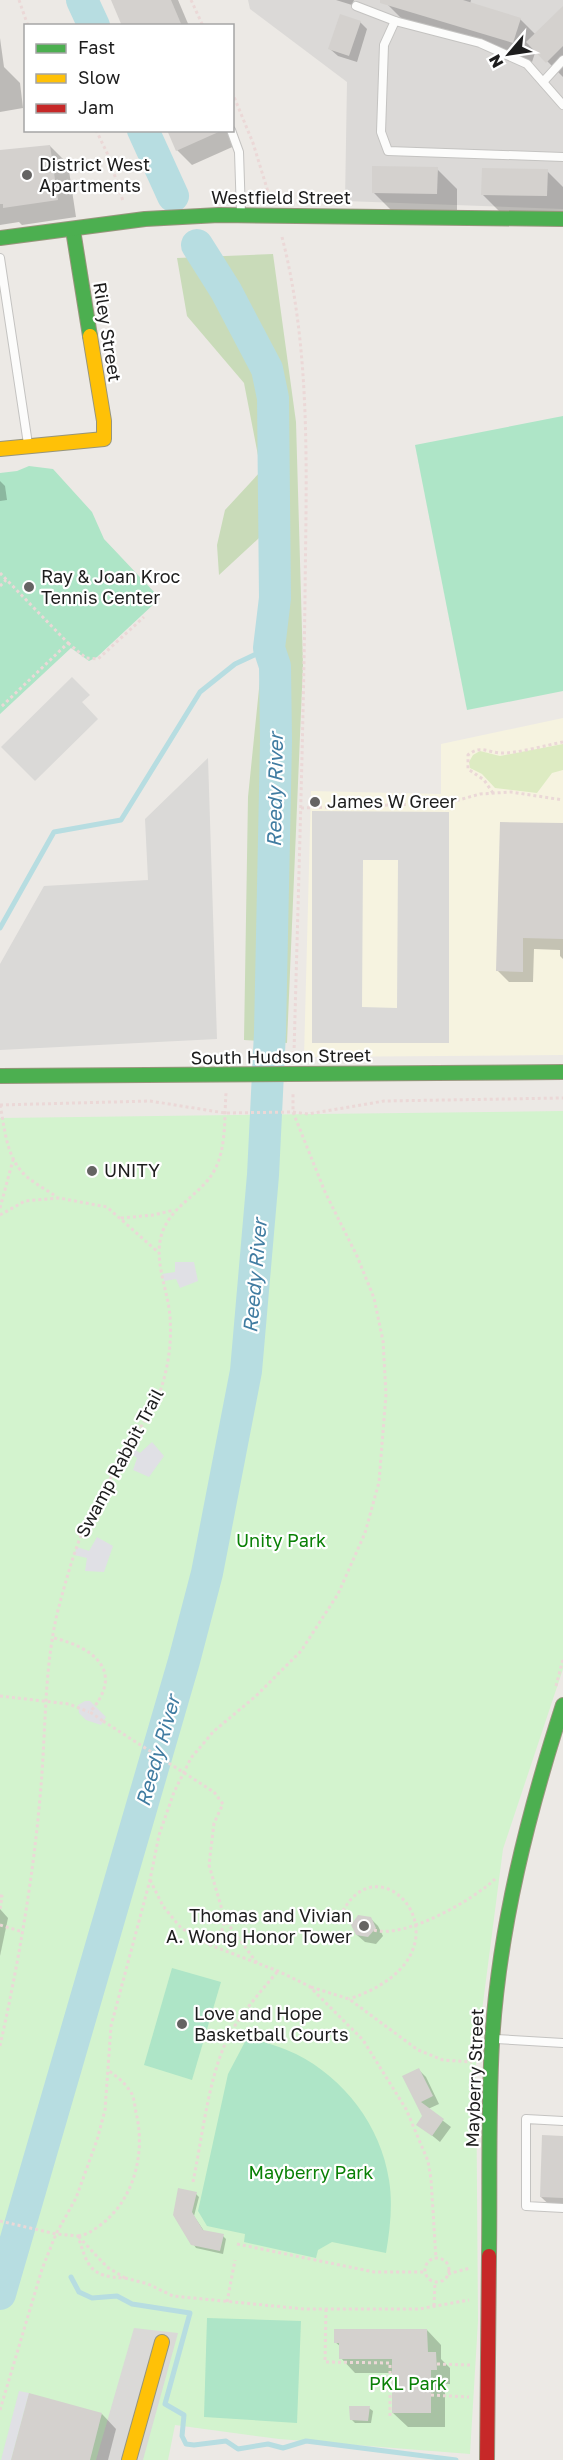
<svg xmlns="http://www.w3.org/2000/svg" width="563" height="2460" font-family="'Golos Text',sans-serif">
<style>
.residential{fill:#dbd9d7}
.education{fill:#f6f3e0}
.grass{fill:#ddebc2}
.forest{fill:#c9dbb9}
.park{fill:#d3f3ce}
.pitch{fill:#aee5c7}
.parking{fill:#dad9d7;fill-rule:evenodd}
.plaza{fill:#e0e0e5}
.shadow{fill:#0003}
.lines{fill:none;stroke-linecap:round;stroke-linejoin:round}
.stream{stroke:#b7dde1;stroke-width:5}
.river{stroke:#b7dde1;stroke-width:32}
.building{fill:#d4d1ce}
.lane-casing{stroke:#c4c3c1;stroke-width:10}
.fast-casing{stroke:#97957c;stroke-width:16}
.slow-casing{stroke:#97957c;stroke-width:16}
.jam-casing{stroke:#97957c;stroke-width:16}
.path{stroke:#ebd8d7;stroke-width:3;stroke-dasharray:3 3;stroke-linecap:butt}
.lane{stroke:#fcfcfb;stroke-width:8}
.fast{stroke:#4caf50;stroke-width:14}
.slow{stroke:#ffc107;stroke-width:14}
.jam{stroke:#c62828;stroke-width:14}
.path-bridge{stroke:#ebd8d7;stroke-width:3;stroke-dasharray:3 3;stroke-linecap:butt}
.poi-dot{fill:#656463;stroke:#fff;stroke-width:2}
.labels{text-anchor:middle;stroke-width:4.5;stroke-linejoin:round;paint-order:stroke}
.poi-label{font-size:18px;fill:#1d1d1d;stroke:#fff;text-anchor:start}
.street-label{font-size:18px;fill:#1d1d1d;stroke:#fff}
.park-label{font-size:18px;fill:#0a8006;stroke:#fff}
.water-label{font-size:20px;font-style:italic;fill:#407ca1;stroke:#fff}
</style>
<rect width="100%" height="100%" fill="#ece9e5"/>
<polygon class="residential" points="248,0 563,0 563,209 345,201 347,82 250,9"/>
<polygon class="education" points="563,718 563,1055 304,1057 311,791 441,794 441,744"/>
<polygon class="grass" points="563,744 563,770 552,773 537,793 495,788 482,774 470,768 469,762 473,755 480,751 500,756"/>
<polygon class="forest" points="273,254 296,422 303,665 287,1043 244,1040 248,797 266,620 259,538 219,575 217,545 225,510 261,471 244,383 187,316 177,258"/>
<polygon class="park" points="563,1111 563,1669 503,1849 476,2057 478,2321 470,2454 279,2439 175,2425 168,2460 0,2460 0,1118"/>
<g class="pitch">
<polygon points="563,416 563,691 467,710 415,445"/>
<polygon points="29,466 53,469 92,512 104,539 155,593 156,602 97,657 89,661 71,648 0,714 0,473 17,471"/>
<polygon points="172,1968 221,1982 192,2080 144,2065"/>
<path d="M247,2038C264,2042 280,2046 296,2054C344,2078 381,2126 389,2180C393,2204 390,2229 386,2253L332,2242L318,2250L316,2258L244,2242L245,2234L207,2226L198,2211L228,2074Z"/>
<polygon points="207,2318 301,2321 297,2423 204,2417"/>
</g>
<g class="parking">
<polygon points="72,677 90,695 82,702 98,719 35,781 1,747"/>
<polygon points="208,758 217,1039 0,1050 0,964 44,886 148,880 145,819"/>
<path d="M312,811L449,812V1043H312ZM363,860H398L397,1008L362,1007Z"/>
<polygon points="134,2328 178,2333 143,2460 96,2460"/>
</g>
<g class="plaza">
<polygon points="175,1262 194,1262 198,1281 180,1288 176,1279 164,1281 162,1274 175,1272"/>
<polygon points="152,1442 164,1456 149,1477 133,1470 137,1458 127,1451 130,1446 140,1453"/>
<polygon points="97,1537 113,1546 104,1572 85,1571 87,1558 74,1555 77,1547 89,1551"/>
<polygon points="85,1701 90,1701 106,1717 101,1725 86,1720 79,1713 78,1705"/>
<polygon points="19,2391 29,2393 11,2460 1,2460"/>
</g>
<g class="shadow">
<polygon points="112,0 178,0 189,26 123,26"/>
<polygon points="336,0 354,0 352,5"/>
<polygon points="388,0 471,0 470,4 520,19 536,35 563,8 563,77 536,50 532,62 407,24 387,4"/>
<polygon points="360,22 367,29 357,62 338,56 330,49"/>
<polygon points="0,38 4,67 20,83 23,108 0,112"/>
<polygon points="169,130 232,130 239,144 192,165 177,150"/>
<polygon points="50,146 68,164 76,217 22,225 19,222 0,225 0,151"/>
<polygon points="437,169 457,189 457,214 393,212 373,192"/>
<polygon points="547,171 563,187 563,216 503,215 483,195"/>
<polygon points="0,481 5,486 7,500 0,501"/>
<polygon points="563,825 563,959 560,956 560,950 534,949 533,982 509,982 497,970"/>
<polygon points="0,1909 8,1918 0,1956"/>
<polygon points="370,1918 378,1926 383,1936 376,1944 365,1942 357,1935"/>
<polygon points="418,2069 426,2077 439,2104 428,2109 451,2127 440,2142 418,2124 424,2116 404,2077"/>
<polygon points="563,2138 563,2212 556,2211 541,2197"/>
<polygon points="196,2194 199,2197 194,2216 204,2231 223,2236 226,2239 223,2254 196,2248 174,2214"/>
<polygon points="427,2330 441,2345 441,2359 450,2368 450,2384 445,2384 445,2427 408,2427 393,2413 393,2373 355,2373 341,2358 341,2347 335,2342"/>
<polygon points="369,2408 373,2411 371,2423 355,2423 351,2419"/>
<polygon points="102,2414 116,2429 108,2460 12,2460"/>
</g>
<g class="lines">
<g class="stream">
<polyline points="0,928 54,832 121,820 200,692 235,664 269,648"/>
<polyline points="71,2277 79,2292 92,2298 117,2296 132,2304 190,2313 165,2404 184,2415 182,2436 186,2444 194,2445 226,2441 238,2449 268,2444 283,2448 306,2441 456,2460"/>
</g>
<g class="river">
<polyline points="82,0 94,26"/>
<polyline points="143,130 173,196"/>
<polyline points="0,2294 184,1661 207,1573 246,1371 263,1175 270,1032 276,741 275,666 269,648 275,598 273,398 267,369 226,291 197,245"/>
</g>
</g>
<g class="building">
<polygon points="111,0 171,0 182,26 122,26"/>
<polygon points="380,0 463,0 521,18 513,43 380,3"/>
<polygon points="563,6 563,46 546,63 526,42"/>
<polygon points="340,14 361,21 349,56 328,49"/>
<polygon points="167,130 223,130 176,151"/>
<polygon points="50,145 58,200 3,208 3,204 0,204 0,150"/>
<polygon points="372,166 438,167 437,194 372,193"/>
<polygon points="482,168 548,169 547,196 481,195"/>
<polygon points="500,822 563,823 563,939 523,938 523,972 496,971"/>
<polygon points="358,1915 371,1917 376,1928 368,1937 356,1935 351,1925"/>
<polygon points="419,2068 433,2096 421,2102 444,2119 432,2136 416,2125 422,2116 402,2076"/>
<polygon points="542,2135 563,2136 563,2198 540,2197"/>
<polygon points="178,2188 197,2192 192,2212 203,2230 224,2234 220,2251 191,2245 173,2215"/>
<polygon points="334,2329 427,2329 428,2352 436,2352 437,2370 431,2370 431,2413 392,2413 392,2359 339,2359 339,2343 334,2343"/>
<polygon points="29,2393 102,2413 90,2460 11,2460"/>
<polygon points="349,2406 370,2406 368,2421 350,2420"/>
</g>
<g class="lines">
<defs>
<g id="lane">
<polyline points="356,6 395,21"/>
<polyline points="543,82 563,60"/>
<polyline points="563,105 527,64 480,43 395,21 384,45 381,132 388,151 563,157"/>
<polyline points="231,130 239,152 241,214"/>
<polyline points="0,258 28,444"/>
<polyline points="496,2039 563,2043"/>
<polyline points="563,2121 526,2119 526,2206 563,2208"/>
</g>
<g id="fast">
<polyline points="73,230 90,336"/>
<polyline points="0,238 145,219 219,215 563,219"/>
<polyline points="0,1076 563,1072"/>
<path d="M489,2256C490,2185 488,2113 492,2042C499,1927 528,1814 563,1705"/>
</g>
<g id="slow">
<polyline points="0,449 104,439 104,421 90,336"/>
<polyline points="129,2460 162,2342"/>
</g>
<polyline id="jam" points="487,2460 489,2256"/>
</defs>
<use href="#lane" class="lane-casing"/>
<use href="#fast" class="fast-casing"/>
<use href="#slow" class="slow-casing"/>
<use href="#jam" class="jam-casing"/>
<g class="path">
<polyline points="19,0 28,26"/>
<polyline points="191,0 203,26"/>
<polyline points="232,92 253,143 269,195"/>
<polyline points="96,130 108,155 123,201"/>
<path d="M282,237C312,354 306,478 305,599C303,750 298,902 294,1053"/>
<polyline points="0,573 68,643 0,708"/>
<polyline points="0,586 6,580"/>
<polyline points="68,643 86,658 98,659 144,617"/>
<path d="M493,793L484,780L468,769V755C480,745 487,752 500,753C515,754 547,745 563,742"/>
<polyline points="301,808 448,803 480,794 511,792 563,800"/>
<polyline points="0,1105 150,1101 225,1113 293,1112 308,1114 384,1101 563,1098"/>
<path d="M0,1105C5,1129 6,1158 26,1176C35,1184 47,1190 57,1197"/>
<polyline points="0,1208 13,1160"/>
<polyline points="0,1215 25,1201 59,1198 107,1207 158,1252"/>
<polyline points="121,1218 154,1215 174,1210"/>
<path d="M54,1638C95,1648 125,1672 90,1712L103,1721"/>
<polyline points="556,1686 563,1659"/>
<polyline points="0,1696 69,1704 89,1712"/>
<polyline points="214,1792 223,1804 214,1823 209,1865 225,1920 257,1963"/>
<polyline points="150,1880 163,1906 181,1928 210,1945 278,1971 309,1986 363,2040 406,2109 428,2161 431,2179 436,2259"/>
<polyline points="0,1896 2,1896 0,1910"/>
<path d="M343,1911C383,1836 482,1955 349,1999"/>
<polyline points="0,1925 23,1932"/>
<path d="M374,1930C404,1939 472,1901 495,1879"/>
<polyline points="210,1945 222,1930 225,1920"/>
<polyline points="311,1987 349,1999 418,2050 443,2060 472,2062"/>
<path d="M0,2046C19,1960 34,1874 41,1786C46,1728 44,1667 58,1610C67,1577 76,1541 93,1510C106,1485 121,1460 135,1436C144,1421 155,1408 160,1392C168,1368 172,1343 170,1317C168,1289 153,1261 162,1233C171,1207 196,1197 211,1176C227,1153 224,1120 226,1093"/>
<path d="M193,2182C202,2139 208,2081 226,2042C236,2019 262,1990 278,1971"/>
<path d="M0,2221L56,2234L78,2236C88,2267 90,2277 125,2278L107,2267L78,2236"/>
<path d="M78,2236C87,2235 92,2231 99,2226C133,2202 145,2156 137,2117C135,2110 135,2101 132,2094C126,2084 118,2077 109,2071"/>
<polyline points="237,2244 374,2272 425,2272"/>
<circle cx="437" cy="2270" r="12"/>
<polyline points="448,2274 470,2268"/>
<polyline points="125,2278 148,2284 173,2296 304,2309 419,2309 469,2300"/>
<polyline points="227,2302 235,2260"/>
<polyline points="434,2306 435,2282"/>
<polyline points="326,2309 325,2362 390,2363 390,2419"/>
<polyline points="437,2364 470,2365"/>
<polyline points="431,2395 469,2397"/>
<polyline points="0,2410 42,2269 56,2234 76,2198 97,2140 105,2110 111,2026 150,1880 159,1835 174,1792 191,1758 214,1731 256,1696 301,1651 338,1594 365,1533 379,1482 386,1394 383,1341 374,1298 357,1256 325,1192 293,1112 293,1093"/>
</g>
<use href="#lane" class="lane"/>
<use href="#fast" class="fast"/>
<use href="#slow" class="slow"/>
<use href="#jam" class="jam"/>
<polyline class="path-bridge" points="103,1721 214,1792"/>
</g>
<g class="poi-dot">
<circle cx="27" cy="175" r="6"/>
<circle cx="29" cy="587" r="6"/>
<circle cx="315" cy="802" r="6"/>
<circle cx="92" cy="1171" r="6"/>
<circle cx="364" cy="1926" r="6"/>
<circle cx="182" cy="2024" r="6"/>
</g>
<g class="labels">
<g class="poi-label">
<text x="39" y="171">District West<tspan x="39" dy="21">Apartments</tspan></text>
<text x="41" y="583">Ray &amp; Joan Kroc<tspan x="41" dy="21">Tennis Center</tspan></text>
<text x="327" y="808">James W Greer</text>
<text x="104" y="1177">UNITY</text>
<text x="352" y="1922" text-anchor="end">Thomas and Vivian<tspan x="352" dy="21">A. Wong Honor Tower</tspan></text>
<text x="194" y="2020">Love and Hope<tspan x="194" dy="21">Basketball Courts</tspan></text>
</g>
<g class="street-label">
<text x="281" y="204">Westfield Street</text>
<text transform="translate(107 332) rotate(81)" y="6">Riley Street</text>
<text transform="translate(281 1057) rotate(-1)" y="6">South Hudson Street</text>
<text transform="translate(120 1463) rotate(-62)" y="6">Swamp Rabbit Trail</text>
<text transform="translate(475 2078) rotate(-88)" y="6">Mayberry Street</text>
</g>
<g class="park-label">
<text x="281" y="1547">Unity Park</text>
<text x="311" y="2179">Mayberry Park</text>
<text x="408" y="2390">PKL Park</text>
</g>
<g class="water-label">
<text transform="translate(275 790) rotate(-89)" y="7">Reedy River</text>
<text transform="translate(255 1276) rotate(-85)" y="7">Reedy River</text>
<text transform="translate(158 1751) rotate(-74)" y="7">Reedy River</text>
</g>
</g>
<rect x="24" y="24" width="210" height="108" fill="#ffffff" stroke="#a5a5a5" stroke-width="1.5"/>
<rect x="36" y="44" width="30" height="9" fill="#4caf50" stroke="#a5a5a5" stroke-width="1.5"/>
<text x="78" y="54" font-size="18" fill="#1d1d1d">Fast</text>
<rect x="36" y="74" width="30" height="9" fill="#ffc107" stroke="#a5a5a5" stroke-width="1.5"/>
<text x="78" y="84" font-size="18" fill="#1d1d1d">Slow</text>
<rect x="36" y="104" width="30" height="9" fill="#c62828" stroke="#a5a5a5" stroke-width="1.5"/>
<text x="78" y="114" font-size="18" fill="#1d1d1d">Jam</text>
<g transform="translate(509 54) rotate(241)" stroke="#ffffff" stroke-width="4.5" paint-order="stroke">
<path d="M0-4.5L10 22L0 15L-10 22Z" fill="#1d1d1d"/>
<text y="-9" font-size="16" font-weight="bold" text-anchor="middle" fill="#1d1d1d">N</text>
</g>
</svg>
